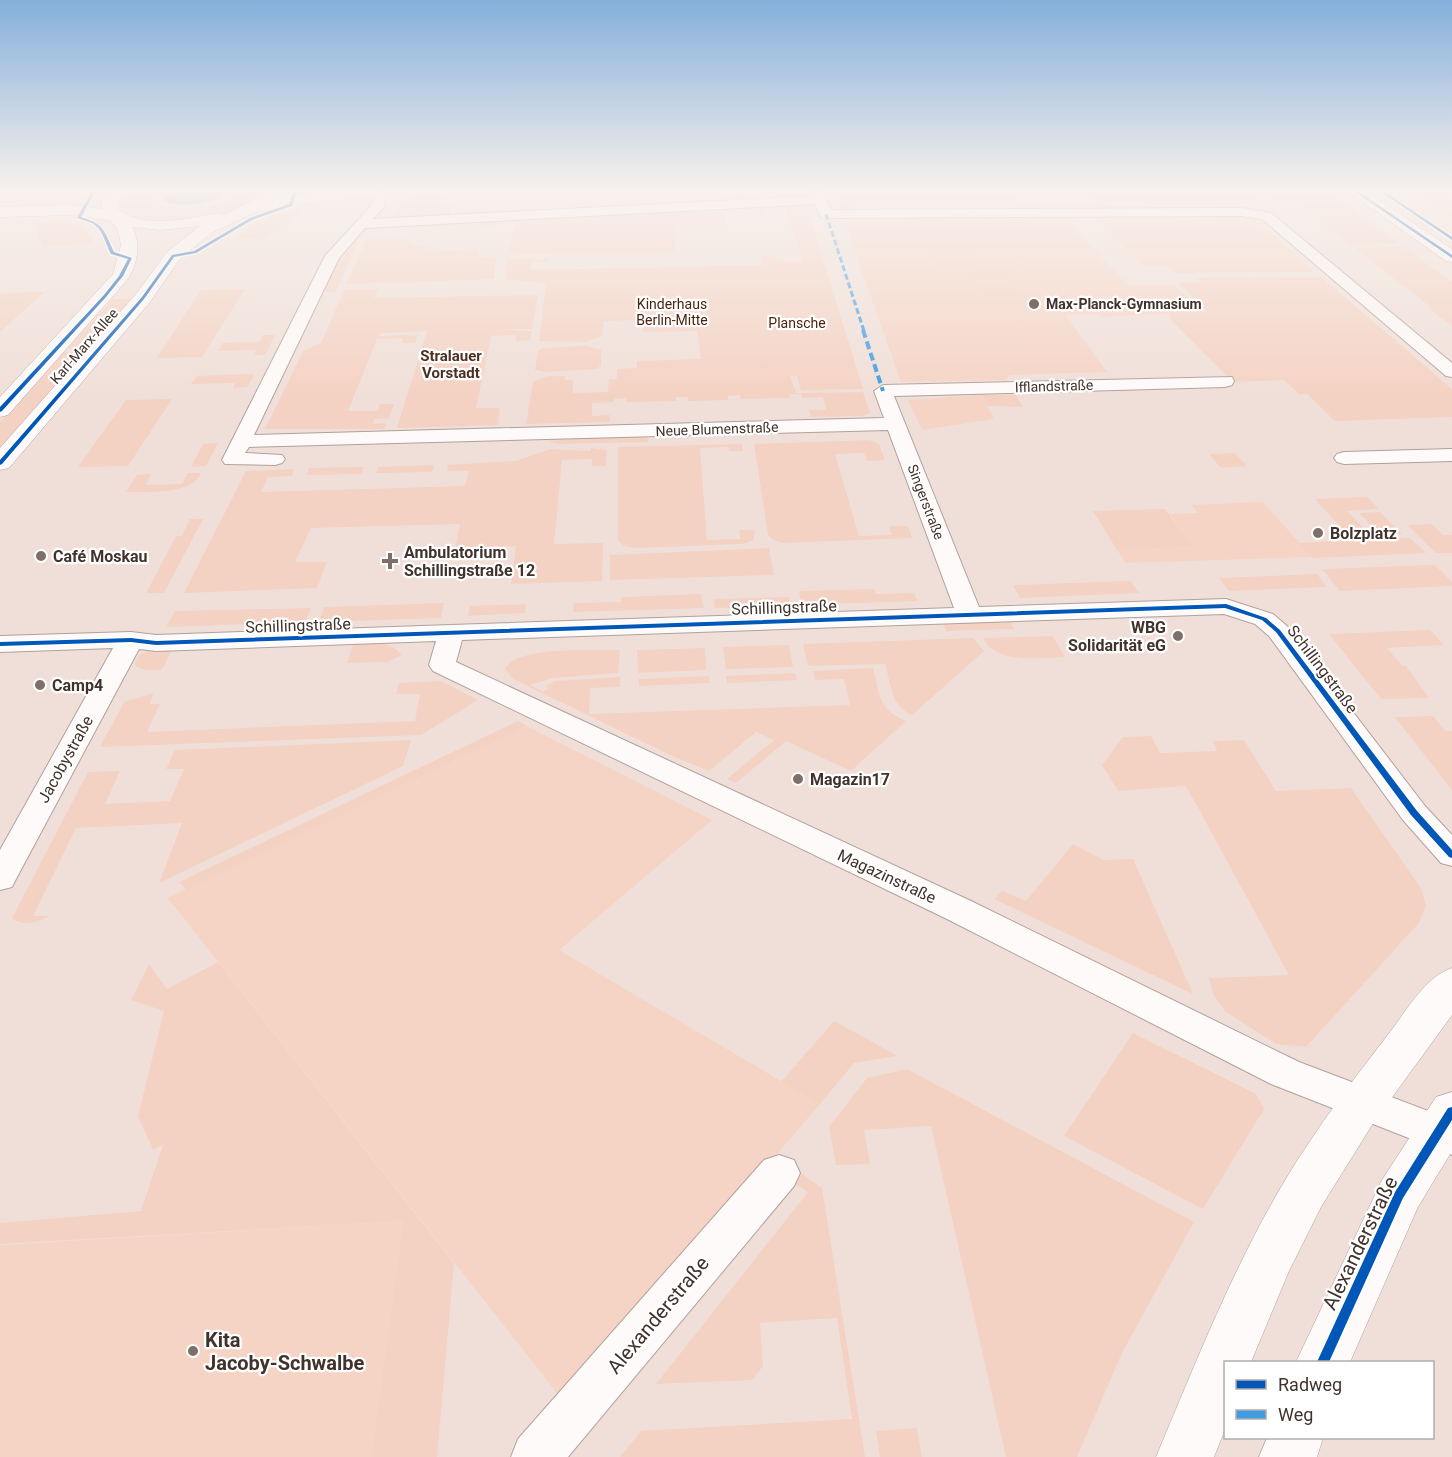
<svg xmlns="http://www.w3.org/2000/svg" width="1452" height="1457" font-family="Roboto,sans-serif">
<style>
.built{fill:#f5d4c5}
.green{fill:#f4d2c3}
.water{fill:#92a7c7}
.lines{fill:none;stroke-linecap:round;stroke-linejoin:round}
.minor-casing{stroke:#b0a19c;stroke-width:2}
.major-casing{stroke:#b0a19c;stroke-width:1}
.minor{fill:#fdfaf9;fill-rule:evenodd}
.major{fill:#fdfaf9;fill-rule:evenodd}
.quiet-far1{stroke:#3f9de1;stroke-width:3;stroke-dasharray:6 3;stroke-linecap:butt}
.quiet{stroke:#3f9de1;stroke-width:4;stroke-dasharray:8 4;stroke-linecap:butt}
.cycleway-casing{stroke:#fff;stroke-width:3}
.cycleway{fill:#0057b8;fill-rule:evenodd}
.poi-dot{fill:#7e6f68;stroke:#fff;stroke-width:2}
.labels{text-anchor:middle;stroke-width:4.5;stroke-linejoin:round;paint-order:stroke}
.far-park-label{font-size:14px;fill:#4c230e;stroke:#fff}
.far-poi-label{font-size:14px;font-weight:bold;fill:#41322c;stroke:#fff;text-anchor:start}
.far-street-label{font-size:14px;fill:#41322c;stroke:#fff}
.far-neighbourhood-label{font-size:15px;font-weight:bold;fill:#4e3022;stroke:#fff}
.poi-label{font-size:16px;font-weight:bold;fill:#41322c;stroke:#fff;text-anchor:start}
.street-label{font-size:16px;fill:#41322c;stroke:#fff}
.near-street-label{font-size:20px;fill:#41322c;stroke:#fff}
.near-poi-label{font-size:20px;font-weight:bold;fill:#41322c;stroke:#fff;text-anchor:start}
</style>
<rect width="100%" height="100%" fill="#f0dfd8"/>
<g class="built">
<polygon points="1408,192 1452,192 1452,221 1437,211"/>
<polygon points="982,217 1065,218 1127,285 1173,285 1204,312 1102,317 1099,314 1065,315 1107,372 1010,375 1006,380 901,382 844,221 984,220"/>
<polygon points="1097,218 1254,218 1315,272 1174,273 1167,266 1143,266 1134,257 1130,257 1128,255 1131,254 1115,238 1111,238 1109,236 1113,235"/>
<polygon points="982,395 994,419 922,430 908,400"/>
<polygon points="1263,502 1312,557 1126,563 1117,550 1192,547 1170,514 1198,513 1192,505"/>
<polygon points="527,726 712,820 559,950 820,1104 564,1402 168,898"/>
<polygon points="403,1221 371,1457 0,1457 0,1245"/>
</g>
<g class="green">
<path d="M133,192H160L152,208L226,204L231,192H261C245,218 132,238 122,205Z"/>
<polygon points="494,192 725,192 439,199 437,205 451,205 448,217 394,218 406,196"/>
<polygon points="835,192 1012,192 1024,209 1008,210 1005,208 1017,207 1013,201 852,202 854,208 862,211 841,211"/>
<polygon points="1085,192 1253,192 1262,200 1104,201 1111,209 1102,209"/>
<polygon points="1262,192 1330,192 1344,202 1275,203"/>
<polygon points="806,204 863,389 801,390 797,376 790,376 796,393 863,392 870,413 863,416 811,417 809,410 826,410 823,397 802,398 801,394 789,394 789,398 741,399 740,395 728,396 728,400 688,401 688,397 676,397 676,401 627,402 626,398 614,399 614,402 592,403 592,416 610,415 610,422 526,424 533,382 548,376 565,376 565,380 573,380 573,393 608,392 609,379 617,379 617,369 637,368 637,361 701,359 697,331 643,332 644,320 604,321 602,336 586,342 539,341 546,283 506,279 507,260 515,258 547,259 547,262 531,262 530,270 763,265 761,256 776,256 778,261 803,261 785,209 763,209 764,214 750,214 749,209"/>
<polygon points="1298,205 1347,205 1399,243 1349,244"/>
<path d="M300,208L292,220L264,239H234C254,224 275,210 300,208Z"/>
<polygon points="729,210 734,212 724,213 726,224 736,225 676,225 675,252 516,254 508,251 516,223 520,221"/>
<path d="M47,220C68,220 84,223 94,243L43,247L35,232V224Z"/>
<polygon points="488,221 496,221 497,226 482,229 482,226 379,228"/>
<polygon points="360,239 336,291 323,292 341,253 354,240"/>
<polygon points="367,239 407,239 413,244 425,246 425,251 479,249 478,257 496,257 494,279 346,284"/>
<polygon points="925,243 966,243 980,266 938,267"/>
<polygon points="1404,247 1452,282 1452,326 1427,307 1431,307 1354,248"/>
<polygon points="964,270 1002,270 1019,296 979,296"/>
<polygon points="1321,277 1452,389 1452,417 1335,421 1307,394 1299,394 1284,380 1233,382 1171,320 1170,313 1208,312 1178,283 1202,282 1197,278"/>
<polygon points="245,289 202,357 157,358 201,290"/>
<polygon points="378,289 374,298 538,295 532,329 492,330 532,331 530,340 516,341 516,335 491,336 476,408 500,408 498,425 397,428 427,331 380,333 379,336 418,335 415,343 402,343 403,338 377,339 348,411 377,411 380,404 394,404 389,418 374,419 373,424 386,423 384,429 265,429 303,351 321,343 344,290"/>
<polygon points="44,292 0,332 0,295 2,293"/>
<polygon points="113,299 133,299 91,347 68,348"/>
<polygon points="263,335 275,335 265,355 254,355 256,350 218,351 222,343 259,342"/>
<polygon points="586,346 601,350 601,365 597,369 546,372 535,370 538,351 543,348"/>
<polygon points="64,352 87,352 0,450 0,422"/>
<polygon points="255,374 247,387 233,388 235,383 191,384 197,376"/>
<polygon points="982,395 1016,395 1023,407 988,406"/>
<polygon points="172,399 128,466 78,467 126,400"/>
<polygon points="647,434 648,442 558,444 547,441"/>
<polygon points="869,440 879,444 885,460 867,461 864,453 835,454 859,536 892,535 889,526 908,526 912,538 783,543 773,540 768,535 754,444"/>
<polygon points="218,443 206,466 191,467 203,444"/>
<polygon points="742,444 743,451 729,451 728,447 700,448 707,540 740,539 739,530 755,530 753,540 743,544 637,548 624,546 618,540 618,447"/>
<polygon points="591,448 607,450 606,466 592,466 592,459 562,460 554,544 603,543 602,581 511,584 516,546 455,548 460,524 311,528 295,562 327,562 317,588 184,593 246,471 294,469 292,476 268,477 261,492 465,486 469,471 447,471 448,465 516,461 550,449 591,451"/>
<polygon points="1235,453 1247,466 1221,468 1209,454"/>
<polygon points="434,465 432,472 376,473 378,467"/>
<polygon points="364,467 361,474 307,475 309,468"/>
<path d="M188,473H201C192,495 146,492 126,492L137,475L151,474L146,485L182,484Z"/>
<polygon points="1367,497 1379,509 1347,511 1374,539 1410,538 1426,553 1313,558 1299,543 1352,540 1315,499"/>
<polygon points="1165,509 1193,547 1117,550 1093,511"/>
<polygon points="1380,512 1402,534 1381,535 1359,513"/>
<polygon points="190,519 203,519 164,593 146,593 176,536 182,536"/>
<polygon points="1431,524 1443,535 1452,535 1452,553 1436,553 1407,525"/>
<polygon points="769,548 774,575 610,580 610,555"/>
<polygon points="1435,565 1452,582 1452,586 1340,591 1322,569"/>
<polygon points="1317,574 1327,587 1229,591 1219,578"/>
<polygon points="1131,581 1139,593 1020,598 1013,585"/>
<polygon points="874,589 876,594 914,593 918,601 801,605 799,591"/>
<polygon points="701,594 704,608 573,612 574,603 621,602 621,597"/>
<polygon points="789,597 790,606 715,608 714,599"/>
<polygon points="444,603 441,618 319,622 324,607"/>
<polygon points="526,604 525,613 468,616 470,606"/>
<polygon points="311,608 305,622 166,627 175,611"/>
<polygon points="1009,618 1014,629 946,631 942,621"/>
<polygon points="1430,630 1444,645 1387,648 1402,666 1406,666 1429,698 1381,699 1329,634"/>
<path d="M1053,636L1065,657C1040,658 996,665 983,638Z"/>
<path d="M973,638L984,651L912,715C891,706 891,684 885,664L808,666L803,644Z"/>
<path d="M354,641C370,641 392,641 402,655L387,662L347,663Z"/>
<polygon points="789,645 793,667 726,669 723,647"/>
<path d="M173,648L162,670H145L135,666C137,647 158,649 173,648Z"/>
<polygon points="705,648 706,670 638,673 637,650"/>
<path d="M620,650L618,673L552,678L530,685L543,692L549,688L545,686L555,681L620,677V687L590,688L589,714L850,705L844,679L815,680L813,671L873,668C880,695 878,709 906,721L851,771L786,741L736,783L727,779L774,740L756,732L709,771L672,756L513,679L505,669C516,645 594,651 620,650Z"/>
<polygon points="795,673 797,680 727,683 726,676"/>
<polygon points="709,676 709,683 639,686 639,679"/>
<polygon points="440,681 478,700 421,735 100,747 124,702 154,693 150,704 160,704 147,732 415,721 420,694 396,694 399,683"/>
<polygon points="1433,716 1445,731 1452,731 1452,790 1395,717"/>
<polygon points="518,721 527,726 186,890 179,882"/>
<polygon points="1151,736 1160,753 1217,751 1213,741 1244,740 1276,791 1351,788 1421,888 1426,906 1419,923 1306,1047 1276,1044 1226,1012 1214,996 1209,978 1289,975 1186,786 1118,791 1102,765 1123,737"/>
<path d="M411,740L403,766L159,883L182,823L76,828L33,916H50C38,922 24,927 12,918L88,772L120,771L105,804L170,801L184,769H166L175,750Z"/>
<polygon points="1073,844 1104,860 1133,859 1193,994 994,899 1002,891 1026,901"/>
<polygon points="218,962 454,1263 437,1457 371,1457 403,1221 0,1244 0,1223 141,1211 163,1145 153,1150 138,1116 164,1011 131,1000 149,964 167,989"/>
<polygon points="834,1021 898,1056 854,1063 820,1104 781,1082"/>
<polygon points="1133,1033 1256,1094 1264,1109 1203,1209 1064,1136"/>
<polygon points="907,1069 1194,1222 1122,1353 1077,1457 1006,1457 931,1126 864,1130 870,1164 836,1165 829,1127 867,1078"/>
<polygon points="795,1169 822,1188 865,1457 620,1457 641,1431 852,1419 837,1318 760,1323 763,1366 752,1380 656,1384 808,1192 787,1179"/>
<polygon points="917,1428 922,1457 880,1457 876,1431"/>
</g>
<path class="water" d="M174,192H220L221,195C208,206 178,208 163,200L166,196Z"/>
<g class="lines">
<defs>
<g id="minor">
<polygon points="374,192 387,192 384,207 373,219 811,196 810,192 823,192 831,210 1241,208 1271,213 1452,363 1452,377 1446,376 1262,219 1241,216 826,218 821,217 815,204 365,228 339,258 254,435 884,418 874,391 883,385 1232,377 1234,381 1232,385 1225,387 894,396 979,607 1226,599 1273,614 1287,626 1425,806 1452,835 1452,866 1441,863 1403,820 1269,636 1255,624 1224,614 462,640 456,662 971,901 1299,1062 1452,1120 1452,1155 1271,1084 947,919 433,671 429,665 436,641 156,651 139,649 16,879 12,887 0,890 0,850 113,648 0,652 0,636 131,632 156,635 954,608 888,430 249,447 245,453 282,455 285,459 282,463 275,465 225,464 222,460 325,256 371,206"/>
<polygon points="1452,449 1452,461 1344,464 1337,462 1334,458 1337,454 1344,452"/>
<polygon points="779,1155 794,1160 800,1173 794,1186 568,1457 511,1457 518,1439 764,1160"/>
</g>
<g id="major">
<path d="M110,192H127L118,202L117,208C141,230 189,219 218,213L224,215L267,192H284L277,200L311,192H386L379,197L309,202L253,213L211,233L179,260L150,302L9,468L0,470V448L136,294L167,252L200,226L160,230L132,227C141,243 138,264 127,280L8,415L0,417V397L113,274L121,245L118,230L110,220L70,215L0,217V207L70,205L102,209V200Z"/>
<polygon points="1349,192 1367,192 1452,249 1452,262 1446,261"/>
<path d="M1452,968V1015L1372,1125L1321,1207L1289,1271L1251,1362H1226V1427L1214,1457H1156C1196,1362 1234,1265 1287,1177C1318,1126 1354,1079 1390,1032C1407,1010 1425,977 1452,968Z"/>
<polygon points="1452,1092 1452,1151 1418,1207 1350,1362 1296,1362 1382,1180 1436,1097"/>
<polygon points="1267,1438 1323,1438 1317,1457 1259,1457"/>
</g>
</defs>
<use href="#minor" class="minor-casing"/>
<use href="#major" class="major-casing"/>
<use href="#minor" class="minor"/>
<use href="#major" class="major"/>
<polyline class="quiet-far1" points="826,214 864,331"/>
<polyline class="quiet" points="863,330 883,391"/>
<defs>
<g id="cycleway">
<path d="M91,192H95L81,217C105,224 104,231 114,252L132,258L123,276L106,297L2,411L0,412V407L104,295L119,276L128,259L111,254C105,243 103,229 92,223C87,221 82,220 77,218Z"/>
<polygon points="293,192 297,192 292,206 252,220 196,253 174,257 144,299 2,464 0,465 0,460 142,297 172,255 194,251 250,218 289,204"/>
<polygon points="1355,192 1359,192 1452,255 1452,258"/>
<polygon points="1381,192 1385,192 1452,237 1452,240"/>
<polygon points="1226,604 1266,618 1280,630 1417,811 1452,850 1452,858 1449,857 1411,815 1276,632 1262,620 1225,608 156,645 131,642 0,646 0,642 131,638 156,641"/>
<polygon points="1452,1107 1452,1120 1403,1198 1329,1362 1317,1362 1395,1192 1448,1108"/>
</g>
</defs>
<use href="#cycleway" class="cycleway-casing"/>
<use href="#cycleway" class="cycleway"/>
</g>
<linearGradient id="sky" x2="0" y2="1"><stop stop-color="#85afdb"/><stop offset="0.48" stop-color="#f8f1ed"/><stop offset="1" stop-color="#f8f1ed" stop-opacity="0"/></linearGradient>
<rect width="1452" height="396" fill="url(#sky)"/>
<g class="poi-dot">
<circle cx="1034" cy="304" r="6"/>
<circle cx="1318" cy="533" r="6"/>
<circle cx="41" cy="556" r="6"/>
<path d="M387 552h6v6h6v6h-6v6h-6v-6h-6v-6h6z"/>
<circle cx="1178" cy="636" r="6"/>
<circle cx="40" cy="685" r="6"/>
<circle cx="798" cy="779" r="6"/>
<circle cx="193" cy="1351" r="6"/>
</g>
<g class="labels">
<g class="far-park-label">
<text x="672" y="309">Kinderhaus<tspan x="672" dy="16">Berlin-Mitte</tspan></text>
<text x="797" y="328">Plansche</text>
</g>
<g class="far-poi-label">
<text x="1046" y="309">Max-Planck-Gymnasium</text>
</g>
<g class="far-street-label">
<text transform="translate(84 346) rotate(-49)" y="5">Karl-Marx-Allee</text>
<text transform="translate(1054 386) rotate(-2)" y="5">Ifflandstraße</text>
<text transform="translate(717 429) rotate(-2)" y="5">Neue Blumenstraße</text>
<text transform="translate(926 502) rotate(69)" y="5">Singerstraße</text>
</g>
<g class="far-neighbourhood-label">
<text x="451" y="361">Stralauer<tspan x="451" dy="17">Vorstadt</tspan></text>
</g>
<g class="poi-label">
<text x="1330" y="539">Bolzplatz</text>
<text x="404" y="558">Ambulatorium<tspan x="404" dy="18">Schillingstraße 12</tspan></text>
<text x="53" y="562">Café Moskau</text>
<text x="1166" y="633" text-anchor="end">WBG<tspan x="1166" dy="18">Solidarität eG</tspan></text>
<text x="52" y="691">Camp4</text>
<text x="810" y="785">Magazin17</text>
</g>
<g class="street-label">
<text transform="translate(784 607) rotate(-2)" y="6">Schillingstraße</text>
<text transform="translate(298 625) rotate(-2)" y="6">Schillingstraße</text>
<text transform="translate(1323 669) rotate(53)" y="6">Schillingstraße</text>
<text transform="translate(65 759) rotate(-61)" y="6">Jacobystraße</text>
<text transform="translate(887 876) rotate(25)" y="6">Magazinstraße</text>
</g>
<g class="near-street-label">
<text transform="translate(1360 1243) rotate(-64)" y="7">Alexanderstraße</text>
<text transform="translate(658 1315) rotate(-50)" y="7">Alexanderstraße</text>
</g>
<g class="near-poi-label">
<text x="205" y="1347">Kita<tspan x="205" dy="23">Jacoby-Schwalbe</tspan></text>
</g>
</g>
<rect x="1224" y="1361" width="210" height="78" fill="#ffffff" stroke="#b3adab" stroke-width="1.5"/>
<rect x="1236" y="1380" width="30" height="9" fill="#0057b8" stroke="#b3adab" stroke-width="1.5"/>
<text x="1278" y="1391" font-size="18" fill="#41322c">Radweg</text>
<rect x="1236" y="1410" width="30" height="9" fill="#3f9de1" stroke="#b3adab" stroke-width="1.5"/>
<text x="1278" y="1421" font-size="18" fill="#41322c">Weg</text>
</svg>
